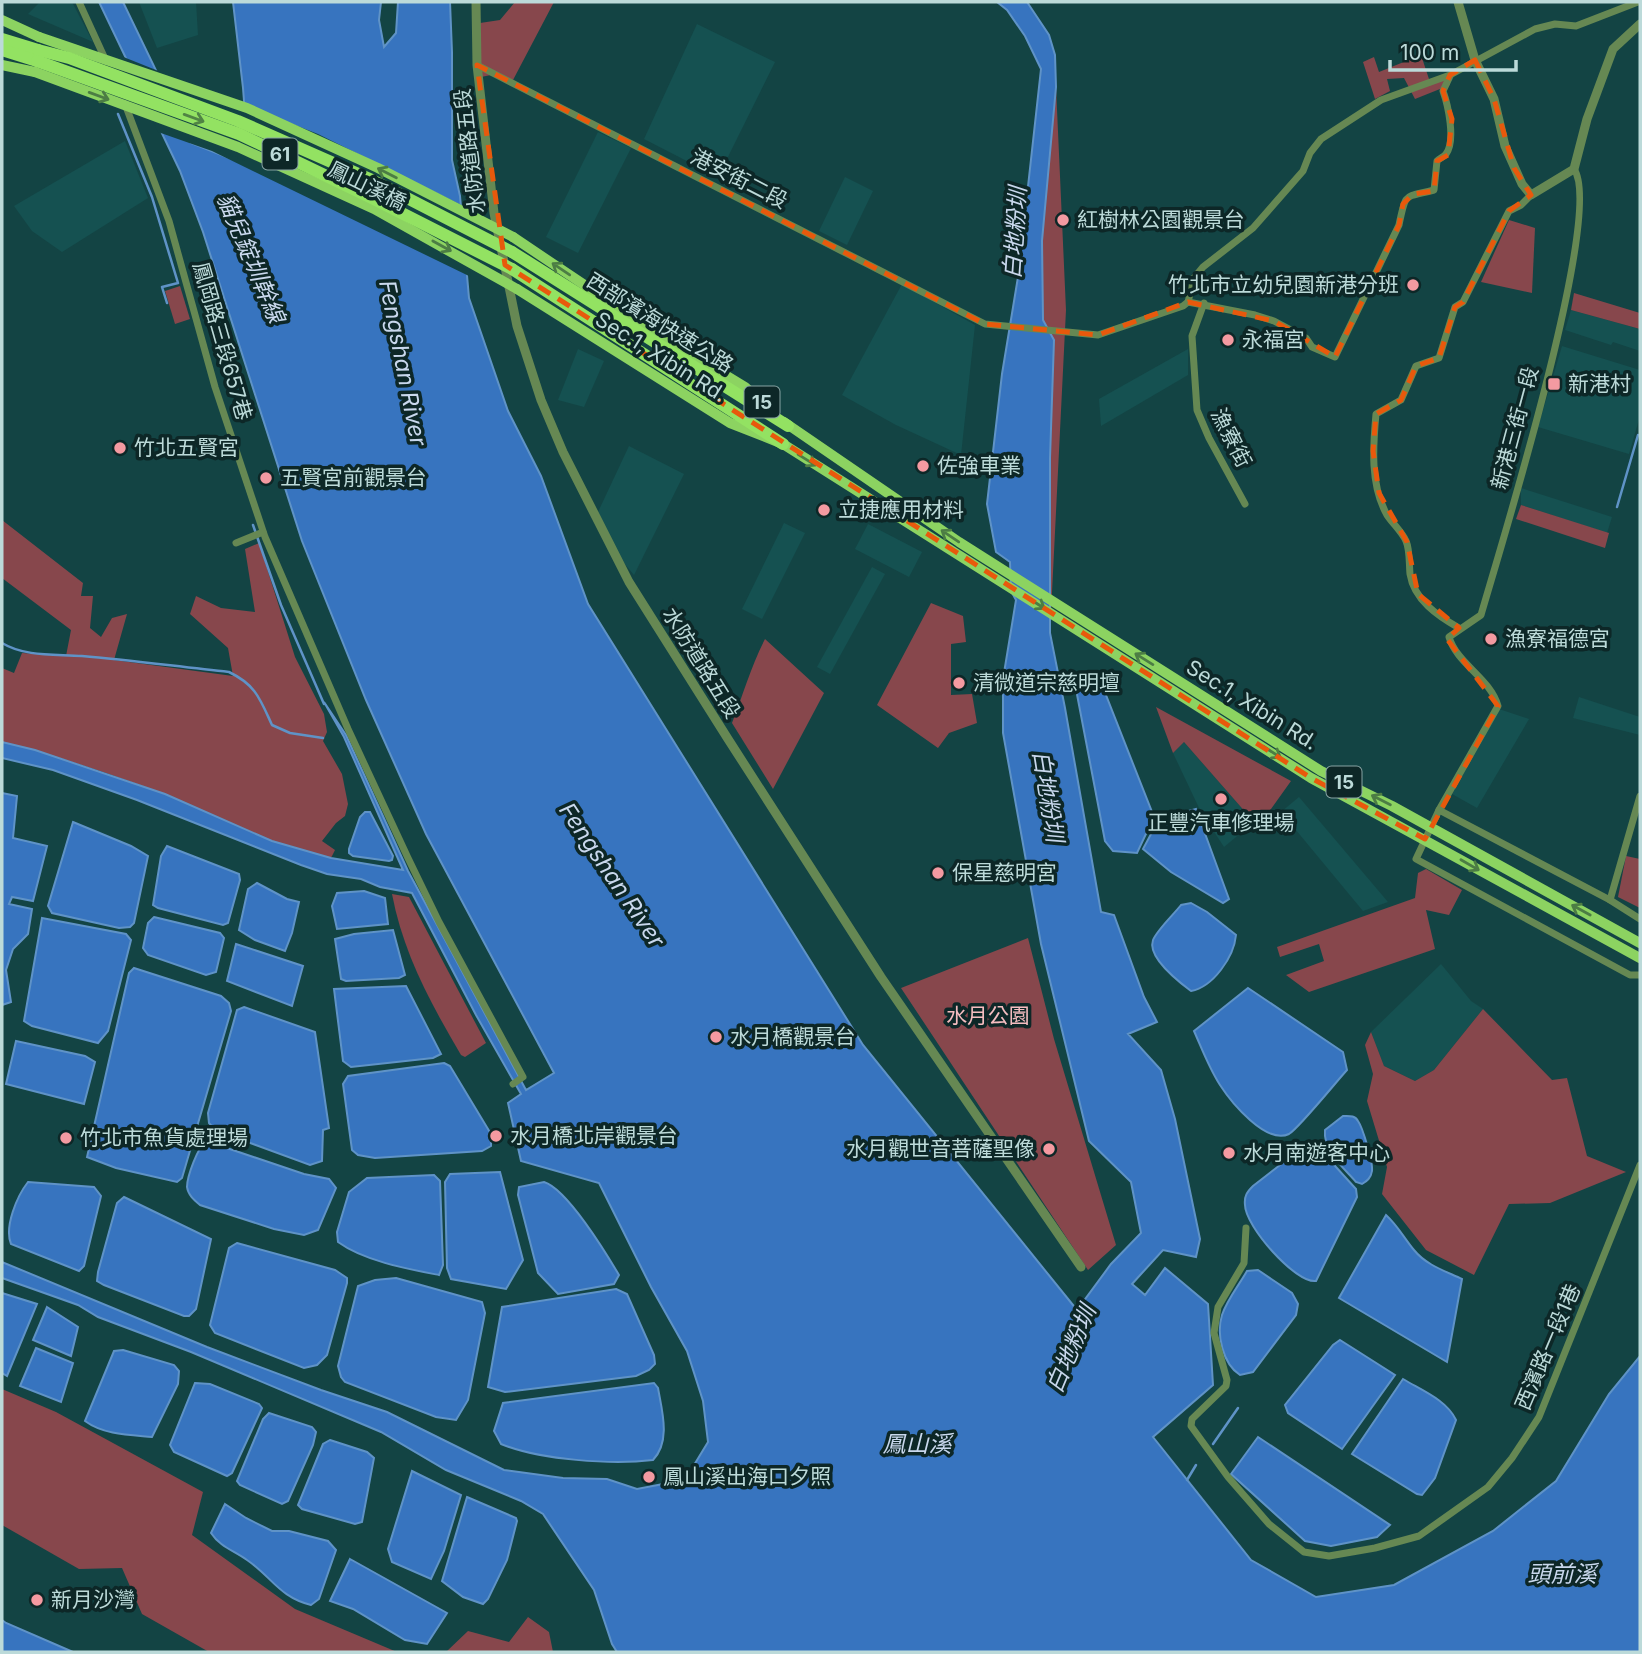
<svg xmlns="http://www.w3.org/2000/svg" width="1642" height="1654" font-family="Inter,'Noto Sans TC',sans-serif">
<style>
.built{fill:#155151}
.green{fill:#87474c}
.water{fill:#3774bf;stroke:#5f93c7;stroke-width:2}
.pier{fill:#134444}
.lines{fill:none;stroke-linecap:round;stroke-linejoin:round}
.stream{stroke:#5f93c7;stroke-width:2.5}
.minor{stroke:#668853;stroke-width:7}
.tertiary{stroke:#668853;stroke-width:9}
.primary{stroke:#8cd361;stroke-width:10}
.trunk{stroke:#93e262;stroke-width:12}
.primary-bridge{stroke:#8cd361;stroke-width:10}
.trunk-bridge{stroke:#93e262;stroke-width:12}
.oneway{stroke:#4c7d44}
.oneway2{stroke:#508444}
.marked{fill:none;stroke:#e8590c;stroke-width:5;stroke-dasharray:14 9;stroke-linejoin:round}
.poi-dot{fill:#f49aa1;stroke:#0d2727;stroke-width:2.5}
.labels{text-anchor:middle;stroke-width:7;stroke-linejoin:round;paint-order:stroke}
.shield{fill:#0d2727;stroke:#88a4a4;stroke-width:2}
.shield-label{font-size:19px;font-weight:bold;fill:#bcdad9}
.street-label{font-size:21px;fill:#bcdad9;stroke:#0d2727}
.poi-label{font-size:21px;fill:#bcdad9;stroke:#0d2727;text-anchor:start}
.park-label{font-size:21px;fill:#f5bdc0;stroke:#0d2727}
.water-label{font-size:23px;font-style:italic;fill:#c9d8ed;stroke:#0d2727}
</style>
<rect width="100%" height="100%" fill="#134444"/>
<g class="built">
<polygon points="40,2 72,2 93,42 28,14"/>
<polygon points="139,2 196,2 198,35 157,48"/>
<polygon points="697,24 775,62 718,177 644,139"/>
<polygon points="598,132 631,148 578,253 546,237"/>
<polygon points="125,141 148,198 62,252 32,231 14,206"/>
<polygon points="845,177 873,191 847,245 819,231"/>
<polygon points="902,284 975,325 961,455 896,425 842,395"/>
<polygon points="1571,310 1640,329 1640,351 1613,342 1611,345 1565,330"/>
<polygon points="1562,346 1640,370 1640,416 1629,454 1538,427"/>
<polygon points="578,349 604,361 584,407 558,400"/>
<polygon points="1188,349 1188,375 1101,426 1099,399"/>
<polygon points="629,446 684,474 634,575 614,551 598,512"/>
<polygon points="1521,488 1612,517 1607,533 1521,505"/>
<polygon points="784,523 805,533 762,619 742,609"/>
<polygon points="868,524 922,552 909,577 855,549"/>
<polygon points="872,567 885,574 830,674 817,667"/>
<polygon points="1579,697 1640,717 1640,735 1573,718"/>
<polygon points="1499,709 1529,719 1477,808 1452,794"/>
<polygon points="1184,742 1254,822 1224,847 1200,810 1173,753"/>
<polygon points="1299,797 1388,902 1363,911 1281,812"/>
<polygon points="1441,964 1471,1001 1483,1009 1434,1070 1415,1081 1384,1066 1371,1032"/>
</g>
<g class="green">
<polygon points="515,2 554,2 513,80 496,74 481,77 480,23 500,20"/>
<polygon points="1421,55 1430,82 1450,76 1450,85 1415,99 1404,78 1387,79 1390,91 1375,99 1363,62 1374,57 1379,72"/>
<polygon points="1056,87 1066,310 1050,633 1065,708 1101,912 1114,915 1144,997 1157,1022 1128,1033 1024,712 1031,243"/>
<polygon points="1509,220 1535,228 1532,293 1481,282"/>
<polygon points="180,286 190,319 175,324 165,291"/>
<polygon points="1574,293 1640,313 1640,329 1571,310"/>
<polygon points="1521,505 1609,533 1605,548 1516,519"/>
<polygon points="2,520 83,583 81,596 93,596 90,628 101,637 112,618 127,614 114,660 233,676 228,648 190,614 196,596 221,608 255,612 245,549 259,543 295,657 324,714 327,732 323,741 342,774 348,804 345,816 336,823 322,841 335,850 331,858 272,841 165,794 106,773 35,750 2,742 2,668 14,673 22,653 66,656 71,630 2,578"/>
<polygon points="931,603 963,616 966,642 951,644 951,695 972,694 977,723 949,733 938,748 877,705"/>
<path d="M765,639L824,693L773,789L732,723C743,695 751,666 765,639Z"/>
<polygon points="1156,707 1291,781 1271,809 1254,822 1184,742 1173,753"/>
<polygon points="1626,856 1640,859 1640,908 1618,897"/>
<polygon points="1426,869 1462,890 1449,915 1426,910 1435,949 1309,992 1286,975 1324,961 1319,944 1280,957 1277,947 1415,898 1418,873"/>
<path d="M392,894L409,897L486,1043L465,1057L461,1055C431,1004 403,953 392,894Z"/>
<polygon points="1028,938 1054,1039 1116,1245 1088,1270 901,988"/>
<polygon points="1483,1009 1552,1080 1567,1078 1587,1156 1626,1172 1550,1203 1509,1204 1474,1275 1426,1250 1382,1194 1387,1167 1367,1101 1373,1074 1365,1045 1371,1032 1384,1066 1415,1081 1434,1070"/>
<polygon points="2,1389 56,1412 203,1492 192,1535 295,1609 397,1652 209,1652 142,1614 122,1568 79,1569 2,1525"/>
<polygon points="528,1617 549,1632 553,1652 446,1652 468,1631 509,1642"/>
</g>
<g class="water">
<polygon points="99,2 123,2 191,143 249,166 243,88 233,2 381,2 379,20 384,47 396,33 398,2 450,2 452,52 452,160 460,196 469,298 508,411 541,476 588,604 863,1045 1077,1310 1111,1264 1141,1233 1131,1182 1089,1141 1041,944 1003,733 1003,679 1016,600 1011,591 1010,562 996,552 987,504 1002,374 1018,277 1041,69 1025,36 1007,10 997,2 1027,2 1049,35 1055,55 1056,87 1042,241 1043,320 1054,340 1050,458 1050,633 1065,708 1101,912 1114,915 1144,997 1157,1022 1128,1034 1161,1070 1175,1119 1200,1239 1196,1257 1163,1250 1132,1284 1145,1295 1165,1268 1208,1304 1213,1385 1153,1437 1251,1560 1316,1597 1394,1585 1493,1531 1556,1481 1609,1394 1640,1356 1640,1652 617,1652 612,1644 594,1590 543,1514 521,1501 446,1470 381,1432 191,1352 98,1317 78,1305 2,1278 2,1262 207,1347 321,1390 387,1412 504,1470 563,1478 607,1479 637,1489 663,1484 691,1470 708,1442 703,1401 687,1351 651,1287 599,1183 521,1161 508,1103 521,1094 476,1015 412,893 380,887 361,879 327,874 301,865 137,800 53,770 2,758 2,742 35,750 165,794 272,841 331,858 403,870 344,737 324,702 346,735 408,871 526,1090 554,1073 426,834 366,700 302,541 203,232 180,171"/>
<polygon points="1081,683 1102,685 1154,817 1137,853 1113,851 1105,841 1075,684"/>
<polygon points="2,793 17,796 13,838 47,846 33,901 12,897 9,904 32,909 28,934 13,949 6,970 11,1002 2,1005"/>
<polygon points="1196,809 1229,899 1223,903 1171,872 1143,849 1159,819"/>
<polygon points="365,812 370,812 393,856 392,860 389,861 353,856 349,853 349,849 360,817"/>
<polygon points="73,822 131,846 148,856 134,923 130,927 119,928 52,913 48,906"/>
<polygon points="167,846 239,874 240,880 228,923 223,925 158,908 153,905 161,856"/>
<polygon points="257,883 287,899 299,902 292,933 285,951 255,940 239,930 248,889"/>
<polygon points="364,891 385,898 388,924 337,929 332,906 337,893"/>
<path d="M1191,903L1207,912L1236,935C1234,957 1213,987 1191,991C1179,982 1147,957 1153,940C1157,930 1174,914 1181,905Z"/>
<polygon points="154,917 220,933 224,938 216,972 206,975 148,955 143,948 148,923"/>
<polygon points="42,918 126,934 131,940 108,1031 98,1043 32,1026 24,1021"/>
<polygon points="393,930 405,975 399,978 346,981 341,979 335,939 354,934"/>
<polygon points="236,944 303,966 292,1006 227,981"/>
<polygon points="134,968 221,996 229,1003 231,1011 182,1178 177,1182 116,1168 87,1157 129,973"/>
<polygon points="406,986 441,1054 433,1058 351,1067 343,1061 334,989"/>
<path d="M1248,988L1343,1052L1347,1070C1336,1082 1299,1128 1289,1134C1266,1145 1231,1102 1220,1085C1209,1068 1202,1049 1194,1031Z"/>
<polygon points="244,1007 315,1032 329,1128 323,1130 322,1161 310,1165 215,1130 209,1123 208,1113 237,1010"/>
<polygon points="16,1041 85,1056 95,1062 84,1104 6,1084"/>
<polygon points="444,1063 450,1066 491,1134 491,1146 482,1151 375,1158 358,1155 352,1150 343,1084 348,1076"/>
<path d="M1343,1116C1349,1116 1355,1115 1358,1121C1363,1128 1373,1163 1372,1171C1371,1178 1367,1181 1362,1184L1356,1182C1343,1167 1323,1151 1325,1130Z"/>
<path d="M206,1141L304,1174L329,1179L336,1188L318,1230L304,1235L274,1229L200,1205C194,1200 188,1195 187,1187C187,1176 198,1147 206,1141Z"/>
<path d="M1306,1145H1316L1356,1189L1357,1197L1316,1281C1296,1284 1245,1226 1245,1205C1244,1196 1247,1192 1253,1186Z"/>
<polygon points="500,1172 523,1260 506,1289 451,1279 447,1268 445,1182 450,1174"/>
<path d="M434,1175L440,1181L443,1265L439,1275C408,1269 364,1261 338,1242L337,1232L349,1192L367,1178Z"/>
<path d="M28,1182L94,1187L101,1196L84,1266L79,1271L11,1244C4,1227 17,1196 28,1182Z"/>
<path d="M544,1182C567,1189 606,1253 619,1275L614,1284L558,1294L538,1273L518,1195L519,1187Z"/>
<polygon points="124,1197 211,1239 196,1309 189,1316 184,1316 104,1285 97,1281 98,1272 117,1203"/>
<path d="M1386,1215C1398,1226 1404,1238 1414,1250C1426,1265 1445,1271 1462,1279L1447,1362L1339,1298Z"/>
<polygon points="237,1243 335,1270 347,1278 347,1283 327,1355 317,1365 304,1368 215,1333 210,1325 229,1248"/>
<path d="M1258,1270L1292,1293L1298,1304L1296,1315L1253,1372L1240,1375C1223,1364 1216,1335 1222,1315C1227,1300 1239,1285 1247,1271Z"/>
<polygon points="396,1278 482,1302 485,1313 468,1400 456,1420 436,1417 345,1382 341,1377 338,1366 358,1286 375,1280"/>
<polygon points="616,1289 627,1294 654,1355 655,1364 649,1370 636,1376 505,1392 488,1387 502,1307"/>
<polygon points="2,1293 37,1304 7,1376 2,1373"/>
<polygon points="47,1307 78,1327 71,1356 33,1340"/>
<polygon points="1340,1340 1395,1375 1342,1449 1288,1413 1285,1405 1333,1345"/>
<polygon points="36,1348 73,1363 61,1402 20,1386"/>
<path d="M123,1350L174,1365L179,1371L178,1384L152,1437C130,1435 104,1435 85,1421L114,1351Z"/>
<path d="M1403,1379C1421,1390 1447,1400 1456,1420L1435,1478L1422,1495L1417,1494L1352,1454Z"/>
<polygon points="195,1383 210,1384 259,1404 262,1408 232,1473 227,1476 174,1452 170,1445"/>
<path d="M654,1383L658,1388C662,1411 671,1441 653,1460C612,1465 540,1460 501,1444L494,1431L503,1403Z"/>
<polygon points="269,1413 312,1427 316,1432 313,1445 288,1501 282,1504 240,1485 237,1481 263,1419"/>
<polygon points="1258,1437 1390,1525 1377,1537 1331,1546 1305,1541 1231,1474"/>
<polygon points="330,1440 367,1452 374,1458 362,1522 355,1524 302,1509 298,1505 323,1444"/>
<polygon points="412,1471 461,1495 444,1551 431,1579 392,1562 388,1549"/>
<polygon points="467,1497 516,1518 517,1521 507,1560 488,1599 483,1604 463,1597 442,1581"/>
<path d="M225,1504L246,1518L272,1531H289L328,1541L336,1550L319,1599L311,1605C279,1597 272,1577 247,1560C235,1551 220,1547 211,1533Z"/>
<polygon points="350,1559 447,1613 427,1644 405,1640 353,1609 330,1601"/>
<polygon points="2,1620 6,1623 73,1652 2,1652"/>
</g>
<polygon class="pier" points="121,56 161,72 194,140 245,161 241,104 318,134 465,207 471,277 212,151 158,132"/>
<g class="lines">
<g class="stream">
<polyline points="118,114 152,197 178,283 162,287 167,303"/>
<polyline points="1617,507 1638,435"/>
<polyline points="253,525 281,605 324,704"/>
<path d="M2,643C25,657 55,654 82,656C131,660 180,667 229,672C256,685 260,699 272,725L290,733L323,738"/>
<polyline points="1213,1444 1238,1408"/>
<polyline points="1187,1480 1196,1465"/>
</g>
<g class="minor">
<polyline points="79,2 106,61"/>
<polyline points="477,65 985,324 1098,335 1183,306 1188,302 1194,278 1203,267 1253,228 1303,171 1310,153 1321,139 1381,100 1450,75 1535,29 1555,24 1576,26 1638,2"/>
<polyline points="125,104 169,221 215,387 265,537 348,729 408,858 439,922 523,1077 513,1084"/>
<path d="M1188,302L1255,315L1274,321L1306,338L1312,347L1335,357L1399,225C1406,191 1404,198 1434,190L1437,161C1440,158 1444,157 1446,154C1456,141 1448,105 1443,91L1450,76"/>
<polyline points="1204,303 1192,336 1197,410 1209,438 1245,504"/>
<polyline points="236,543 263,532"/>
<path d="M1459,628C1438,616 1414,600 1410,574C1409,564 1410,550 1406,541C1402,532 1393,524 1387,515C1370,485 1373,446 1376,414L1401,400L1416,366L1439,358L1455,307L1463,302L1509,211L1521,205L1531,195"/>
<path d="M1439,810L1498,706C1490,678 1457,664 1449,637L1481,615C1500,549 1605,212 1574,169"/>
<polyline points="1610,900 1640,796"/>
<polyline points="1640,919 1610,900 1439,810 1416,859 1630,975 1640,975"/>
<polyline points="1246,1228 1244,1263 1218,1307 1214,1333 1227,1380 1226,1386 1192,1419 1191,1426 1228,1477 1269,1524 1304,1552 1329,1556 1375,1548 1419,1536 1488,1487 1512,1458 1539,1417 1640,1165"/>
</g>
<g class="tertiary">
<polyline points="476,2 477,65 494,213 517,326 541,400 563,452 629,582 728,739 881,977 1081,1267"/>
<polyline points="1458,2 1475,60 1494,99 1505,146 1522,184 1531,195 1574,169 1587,119 1613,49 1640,24"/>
</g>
<g class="primary">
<polyline points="2,20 39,37"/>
<polyline points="2,65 35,72"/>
<polyline points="513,237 653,331 745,387 772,411"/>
<polyline points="517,289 730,423 783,444 1311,778 1640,958"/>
<polyline points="784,422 959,542 1321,771 1392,806 1640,943"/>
</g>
<g class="trunk">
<polyline points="2,39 38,50"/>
<polyline points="2,50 37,61"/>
<polyline points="512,252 788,426"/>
<polyline points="512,269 783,444"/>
</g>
<g class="primary-bridge">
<polyline points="39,37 247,108 378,168 513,237"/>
<polyline points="35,72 238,147 374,209 517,289"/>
</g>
<g class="trunk-bridge">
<polyline points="38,50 69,58 238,121 372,180 512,252"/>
<polyline points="37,61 239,134 370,197 512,269"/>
</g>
</g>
<defs><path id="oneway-shaft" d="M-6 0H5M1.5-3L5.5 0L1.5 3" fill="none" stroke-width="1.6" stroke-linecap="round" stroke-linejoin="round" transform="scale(1.75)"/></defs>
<g class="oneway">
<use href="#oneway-shaft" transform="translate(99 96) rotate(20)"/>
<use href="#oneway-shaft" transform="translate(387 173) rotate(-153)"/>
<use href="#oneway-shaft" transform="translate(442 246) rotate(29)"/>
<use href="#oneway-shaft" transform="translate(561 269) rotate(-146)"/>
<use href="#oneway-shaft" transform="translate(807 460) rotate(32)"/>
<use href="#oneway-shaft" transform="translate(950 536) rotate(-146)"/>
<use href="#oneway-shaft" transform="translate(1036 603) rotate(33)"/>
<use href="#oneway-shaft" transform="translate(1144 659) rotate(-148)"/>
<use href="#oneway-shaft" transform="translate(1272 752) rotate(33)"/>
<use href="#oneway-shaft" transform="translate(1381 800) rotate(-153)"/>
<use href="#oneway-shaft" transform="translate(1470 865) rotate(30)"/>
<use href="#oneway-shaft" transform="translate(1581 910) rotate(-151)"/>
</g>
<use class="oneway2" href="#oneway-shaft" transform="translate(194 118) rotate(20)"/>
<path class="marked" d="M1475,60L1494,99L1514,168L1531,195L1509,211L1463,302L1455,307L1439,358L1416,366L1401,400L1376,414L1373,451L1379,493L1407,542L1418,594L1459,628L1447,639L1498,706L1425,839L1311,778L505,265L477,65L985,324L1098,335L1188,302L1274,321L1335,357L1399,225L1403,204L1413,194L1434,191L1437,161L1448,155L1452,119L1443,91L1450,75Z"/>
<g class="poi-dot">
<circle cx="1063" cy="220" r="7"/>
<circle cx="1413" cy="285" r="7"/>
<circle cx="1228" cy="340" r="7"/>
<rect x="1547" y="377" width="14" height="14" rx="3.5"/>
<circle cx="120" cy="448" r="7"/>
<circle cx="923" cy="466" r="7"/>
<circle cx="266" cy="478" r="7"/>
<circle cx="824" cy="510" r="7"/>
<circle cx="1491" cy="639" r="7"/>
<circle cx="959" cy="683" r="7"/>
<circle cx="1221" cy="799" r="7"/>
<circle cx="938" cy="873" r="7"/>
<circle cx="716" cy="1037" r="7"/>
<circle cx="496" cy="1136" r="7"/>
<circle cx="66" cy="1138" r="7"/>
<circle cx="1049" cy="1149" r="7"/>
<circle cx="1229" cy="1153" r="7"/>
<circle cx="649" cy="1477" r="7"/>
<circle cx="37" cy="1600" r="7"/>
</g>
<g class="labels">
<g class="shield">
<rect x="262.5" y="138.5" width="35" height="31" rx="5"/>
<rect x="744.5" y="386.5" width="35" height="31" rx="5"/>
<rect x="1326.5" y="766.5" width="35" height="31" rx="5"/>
</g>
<g class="shield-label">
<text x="280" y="161">61</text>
<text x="762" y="409">15</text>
<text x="1344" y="789">15</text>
</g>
<g class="street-label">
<text transform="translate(470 151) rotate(-97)" y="7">水防道路五段</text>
<text transform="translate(739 179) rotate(27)" y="7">港安街二段</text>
<text transform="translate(367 186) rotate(26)" y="7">鳳山溪橋</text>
<text transform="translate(660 323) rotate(32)" y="7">西部濱海快速公路</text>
<text transform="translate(222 341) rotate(74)" y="7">鳳岡路三段657巷</text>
<text transform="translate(661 357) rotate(32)" y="7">Sec.1, Xibin Rd.</text>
<text transform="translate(1515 428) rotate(-75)" y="7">新港三街一段</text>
<text transform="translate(1231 438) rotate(63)" y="7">漁寮街</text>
<text transform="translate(701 663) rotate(58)" y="7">水防道路五段</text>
<text transform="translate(1252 705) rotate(32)" y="7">Sec.1, Xibin Rd.</text>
<text transform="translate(1548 1347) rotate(-67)" y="7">西濱路一段1巷</text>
</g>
<g class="poi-label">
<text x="1077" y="227">紅樹林公園觀景台</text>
<text x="1399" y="292" text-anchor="end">竹北市立幼兒園新港分班</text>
<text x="1242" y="347">永福宮</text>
<text x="1568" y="391">新港村</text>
<text x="134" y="455">竹北五賢宮</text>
<text x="937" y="473">佐強車業</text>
<text x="280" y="485">五賢宮前觀景台</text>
<text x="838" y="517">立捷應用材料</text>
<text x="1505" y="646">漁寮福德宮</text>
<text x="973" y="690">清微道宗慈明壇</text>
<text x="1221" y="830" text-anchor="middle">正豐汽車修理場</text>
<text x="952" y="880">保星慈明宮</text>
<text x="730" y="1044">水月橋觀景台</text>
<text x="510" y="1143">水月橋北岸觀景台</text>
<text x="80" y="1145">竹北市魚貨處理場</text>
<text x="1035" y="1156" text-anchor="end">水月觀世音菩薩聖像</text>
<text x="1243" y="1160">水月南遊客中心</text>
<text x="663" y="1484">鳳山溪出海口夕照</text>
<text x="51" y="1607">新月沙灣</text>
</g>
<g class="park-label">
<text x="988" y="1023">水月公園</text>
</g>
<g class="water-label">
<text transform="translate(1015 233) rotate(-86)" y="8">白地粉圳</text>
<text transform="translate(251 258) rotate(67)" y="8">貓兒錠圳幹線</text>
<text transform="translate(403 363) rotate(79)" y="8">Fengshan River</text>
<text transform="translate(1048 796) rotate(81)" y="8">白地粉圳</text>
<text transform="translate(612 875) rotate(56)" y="8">Fengshan River</text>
<text transform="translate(1071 1349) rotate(-67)" y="8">白地粉圳</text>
<text x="917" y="1452">鳳山溪</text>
<text x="1562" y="1582">頭前溪</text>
</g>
</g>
<rect width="1642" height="1654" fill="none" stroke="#bcdad9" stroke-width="7"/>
<path d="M1390 60v10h126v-10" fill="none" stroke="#bcdad9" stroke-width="3.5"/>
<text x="1400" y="60" font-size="21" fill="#bcdad9" stroke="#0d2727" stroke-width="5" paint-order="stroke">100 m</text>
</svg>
